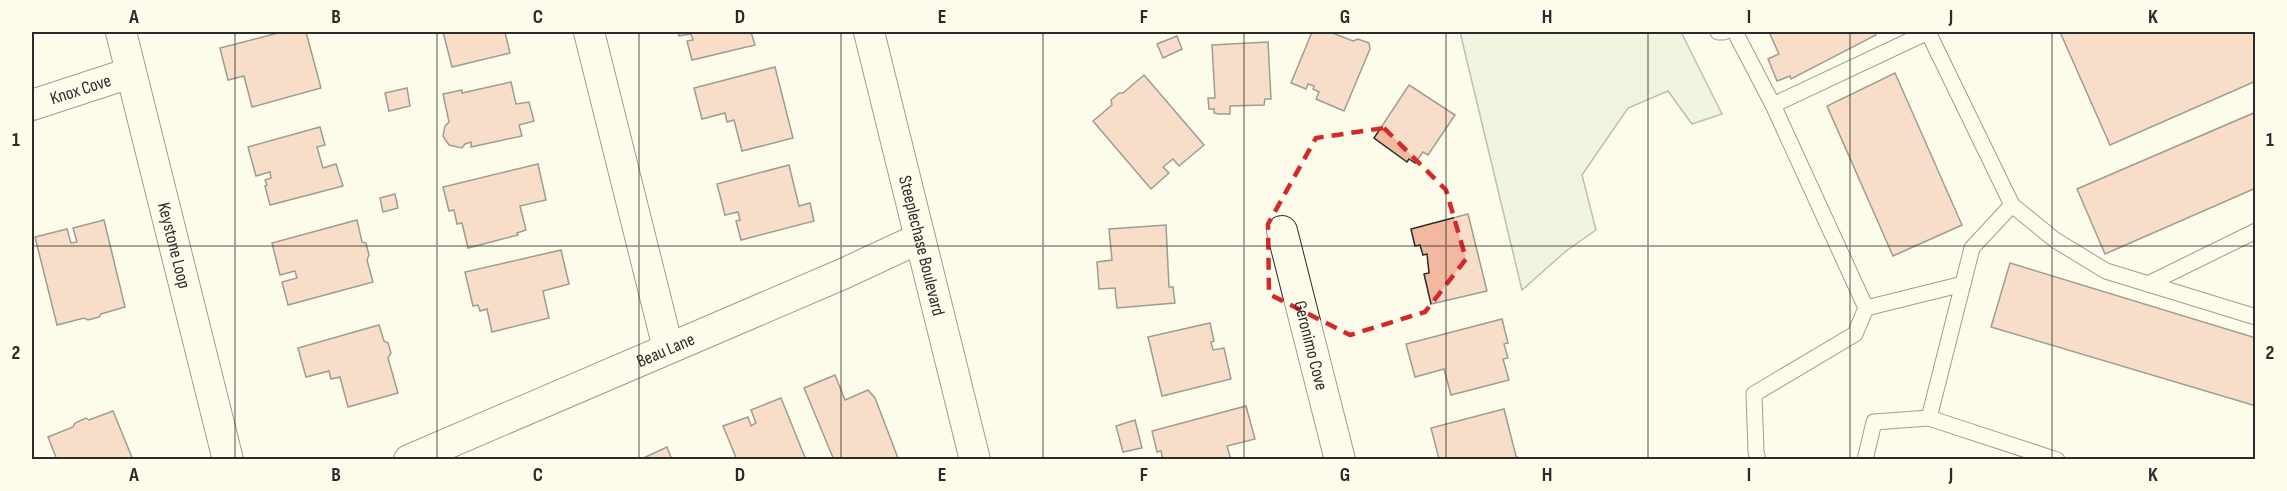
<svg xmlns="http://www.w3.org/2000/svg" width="2287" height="491" font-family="'Sofia Sans Condensed',sans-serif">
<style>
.green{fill:#deebd1;stroke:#74746e;stroke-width:1.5}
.building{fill:#f2b8a0;stroke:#2b2b2b;stroke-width:1.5}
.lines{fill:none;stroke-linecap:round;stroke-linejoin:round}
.lane-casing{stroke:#2b2b2b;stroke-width:17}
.street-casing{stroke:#2b2b2b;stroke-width:32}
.lane{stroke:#fdfbea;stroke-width:15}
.street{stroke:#fdfbea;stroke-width:30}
.marked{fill:none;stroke:#d62828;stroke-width:4.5;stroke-dasharray:12 8;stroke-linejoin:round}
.grid{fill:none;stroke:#2b2b2b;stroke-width:1.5;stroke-opacity:0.55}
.labels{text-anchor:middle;stroke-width:4.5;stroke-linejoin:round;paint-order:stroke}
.street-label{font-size:18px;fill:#2b2b2b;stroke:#fdfbea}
.neatline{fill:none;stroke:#2b2b2b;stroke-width:2}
.grid-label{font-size:20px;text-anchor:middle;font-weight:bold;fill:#2b2b2b}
</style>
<rect width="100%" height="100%" fill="#fdfbea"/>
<polygon class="green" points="1460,32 1681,32 1722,114 1692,124 1668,91 1628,108 1582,175 1596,230 1566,251 1522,290"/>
<g class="building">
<polygon points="282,32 306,32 321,88 252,107 244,76 228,80 220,48"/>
<polygon points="443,32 505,32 510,53 452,67"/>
<polygon points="678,32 751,32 755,45 692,60 687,41 693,40 691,34 679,36"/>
<polygon points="1312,32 1330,32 1353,41 1358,39 1369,43 1370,49 1344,111 1316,99 1319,92 1313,89 1314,86 1308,84 1306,89 1291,83"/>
<polygon points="1769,32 1875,32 1876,35 1791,79 1790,76 1777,81 1768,59 1779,54"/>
<polygon points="2060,32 2256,32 2256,81 2110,145"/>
<polygon points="1177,36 1182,49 1163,58 1157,44"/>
<polygon points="1268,42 1271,99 1265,99 1264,105 1230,106 1230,114 1219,114 1214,113 1214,109 1209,109 1208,98 1215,98 1212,45"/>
<polygon points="775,67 793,138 742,151 734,120 727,122 725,113 702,119 694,88"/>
<polygon points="1895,73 1962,225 1893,256 1827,106"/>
<polygon points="1144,75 1204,145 1179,166 1173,159 1163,167 1169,173 1151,189 1093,121 1112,105 1111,100 1119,93 1123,93"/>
<polygon points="511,82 516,104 529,102 534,121 519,125 522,136 471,147 471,142 465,144 462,148 449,145 443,136 445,126 449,122 443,94 462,90 462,93"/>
<polygon points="1409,85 1455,115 1428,155 1423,152 1415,163 1409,159 1407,162 1374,138"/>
<polygon points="407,88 410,106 389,111 385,93"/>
<polygon points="2256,112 2256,188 2105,254 2077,189"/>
<polygon points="320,127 325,145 317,147 323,168 336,164 343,186 270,205 265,186 267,185 265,180 271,178 270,172 256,176 248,147"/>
<polygon points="538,164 546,200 520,206 526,230 517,233 518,235 468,248 462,223 457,224 454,210 449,211 443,187"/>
<polygon points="789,165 799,206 810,203 814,221 741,240 736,221 740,220 738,212 725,215 717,184"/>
<polygon points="395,194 398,208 383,212 380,198"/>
<polygon points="1468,214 1487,291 1431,304 1424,274 1429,273 1427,254 1423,255 1420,245 1415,246 1411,229"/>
<polygon points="104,220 125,307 101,314 99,317 88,320 84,318 57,325 35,237 67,229 71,243 77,242 73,228"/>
<polygon points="357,220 362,242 366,243 369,255 367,260 373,282 288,305 282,282 297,278 295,271 280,275 272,243"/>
<polygon points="1166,225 1169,287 1173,287 1175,303 1117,308 1115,288 1099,289 1097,262 1112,260 1109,229"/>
<polygon points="561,250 569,284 543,291 549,318 492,332 487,309 480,311 478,305 473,306 465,272"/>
<polygon points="2010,263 2256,338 2256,406 1991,327"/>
<polygon points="1502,319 1508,343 1504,344 1508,358 1503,359 1509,380 1451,395 1444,369 1415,377 1406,344"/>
<polygon points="1210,323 1214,341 1211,342 1213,350 1224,348 1231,379 1162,396 1148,337"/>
<polygon points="379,325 384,341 388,343 391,353 388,358 398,393 348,407 340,377 331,379 329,371 306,377 298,348"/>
<polygon points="835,375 845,400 868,390 875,398 898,458 834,460 804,388"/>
<polygon points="781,398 806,460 737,460 723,426 748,417 751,426 756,423 751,410"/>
<polygon points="1246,406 1255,439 1227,446 1231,460 1163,460 1161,451 1157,452 1152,431"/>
<polygon points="1504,409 1516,456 1520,460 1439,459 1431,428"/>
<polygon points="113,411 133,460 57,460 48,437 73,427 75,423 86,418 89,420"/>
<polygon points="1135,420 1142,448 1123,452 1116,426"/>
<polygon points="667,447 672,460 639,460"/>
</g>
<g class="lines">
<defs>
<g id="lane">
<polyline points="1718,32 1724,32"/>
<polyline points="1735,32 1773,105 1866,308 1855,334 1754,394 1756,452 1758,460"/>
<polyline points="1773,105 1928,32"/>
<polyline points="2012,205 2055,240 2106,271 2256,317"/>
<polyline points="2148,284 2256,231"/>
<polyline points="1866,308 1963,284"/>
<polyline points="1929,418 2057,460"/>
<polyline points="1865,460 1874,422 1929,418 1972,248 2012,205 1928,32"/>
</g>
<g id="street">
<path id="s1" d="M121,32L228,460"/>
<polyline points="589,32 668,348"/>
<path id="s2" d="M869,32L975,460"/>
<path id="s3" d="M32,105L130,73"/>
<path id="s4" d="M1282,231L1340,460"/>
<path id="s5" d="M409,460L845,273L920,238"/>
</g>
</defs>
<use href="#lane" class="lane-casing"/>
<use href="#street" class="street-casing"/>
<use href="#lane" class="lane"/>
<use href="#street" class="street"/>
</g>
<path d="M0 0H2287V491H0ZM1384,128L1446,190L1466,259L1425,312L1350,335L1269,294L1268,224L1316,138Z" fill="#fdfbea" fill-opacity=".55" fill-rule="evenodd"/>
<path class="marked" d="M1384,128L1446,190L1466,259L1425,312L1350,335L1269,294L1268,224L1316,138Z"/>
<path class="grid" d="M235,32V460M437,32V460M639,32V460M841,32V460M1043,32V460M1244,32V460M1446,32V460M1648,32V460M1850,32V460M2052,32V460M32,246H2256"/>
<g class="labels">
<g class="street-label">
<text dy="6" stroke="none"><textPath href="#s3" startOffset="51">Knox Cove</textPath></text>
<text dy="6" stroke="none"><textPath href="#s1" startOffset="220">Keystone Loop</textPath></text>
<text dy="6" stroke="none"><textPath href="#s2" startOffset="220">Steeplechase Boulevard</textPath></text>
<text dy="6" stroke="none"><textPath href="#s4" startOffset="118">Geronimo Cove</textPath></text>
<text dy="6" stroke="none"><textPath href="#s5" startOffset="279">Beau Lane</textPath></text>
</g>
</g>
<rect width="2287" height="491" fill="none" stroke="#fdfbea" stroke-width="66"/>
<rect x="33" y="33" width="2221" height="425" class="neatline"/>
<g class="grid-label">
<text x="134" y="23">A</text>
<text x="336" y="23">B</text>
<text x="538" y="23">C</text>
<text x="740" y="23">D</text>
<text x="942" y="23">E</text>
<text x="1144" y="23">F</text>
<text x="1345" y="23">G</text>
<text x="1547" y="23">H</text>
<text x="1749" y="23">I</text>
<text x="1951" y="23">J</text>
<text x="2153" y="23">K</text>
<text x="16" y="146">1</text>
<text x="2270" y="146">1</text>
<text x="16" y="359">2</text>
<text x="2270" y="359">2</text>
<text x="134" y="481">A</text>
<text x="336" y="481">B</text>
<text x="538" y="481">C</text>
<text x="740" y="481">D</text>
<text x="942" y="481">E</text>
<text x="1144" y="481">F</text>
<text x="1345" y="481">G</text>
<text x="1547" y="481">H</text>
<text x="1749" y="481">I</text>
<text x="1951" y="481">J</text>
<text x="2153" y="481">K</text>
</g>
</svg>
